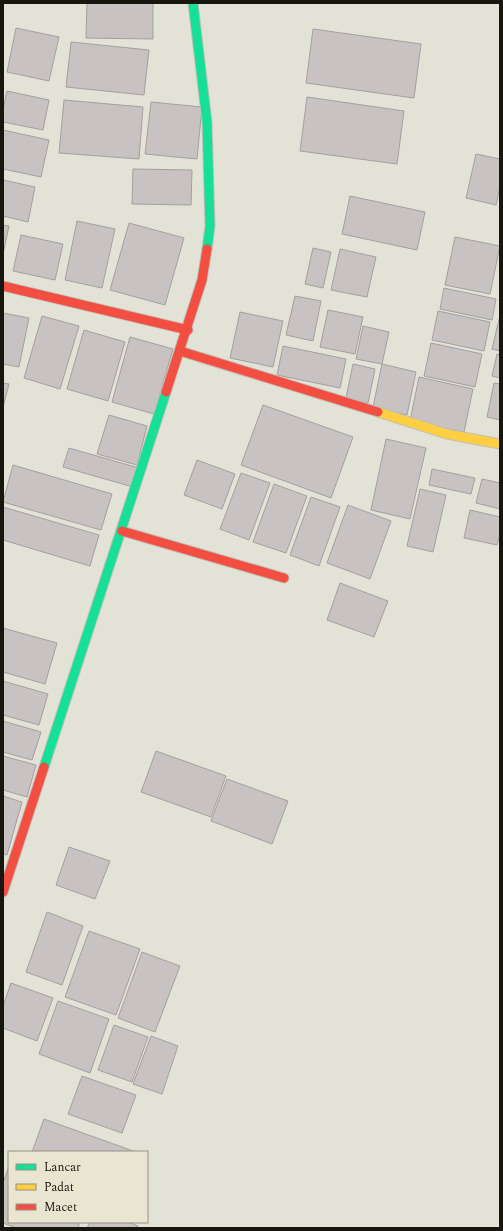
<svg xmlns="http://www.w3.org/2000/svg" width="503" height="1231" font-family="Spectral,serif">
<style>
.building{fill:#c8c2c2;stroke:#a3a09e}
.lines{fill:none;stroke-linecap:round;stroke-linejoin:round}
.fast-casing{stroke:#c1bfb7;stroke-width:11}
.slow-casing{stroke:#c1bfb7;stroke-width:11}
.jam-casing{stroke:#c1bfb7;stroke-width:11}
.fast{stroke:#16e098;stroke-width:9}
.slow{stroke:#ffcf43;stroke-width:9}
.jam{stroke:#f24e42;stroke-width:9}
</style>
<rect width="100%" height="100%" fill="#e3e2d7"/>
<g class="building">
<polygon points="87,3 153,3 153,39 86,38"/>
<polygon points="16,28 59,37 49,81 7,72"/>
<polygon points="313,29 421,44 414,98 306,83"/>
<polygon points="71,42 149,50 144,95 66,87"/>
<polygon points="7,91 49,100 43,130 3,122 3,109"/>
<polygon points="307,97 404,111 397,164 300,151"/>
<polygon points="64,100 143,107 139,159 59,153"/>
<polygon points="151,102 202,107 197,159 145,154"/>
<polygon points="3,130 49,140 41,177 3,169"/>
<polygon points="476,154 500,159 500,187 496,205 466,198"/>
<polygon points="133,169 192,170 191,205 132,204"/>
<polygon points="3,180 35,187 28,222 3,216"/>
<polygon points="350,196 425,212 417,250 342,234"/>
<polygon points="77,221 115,229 102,288 65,280"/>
<polygon points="129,223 184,238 165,305 110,290"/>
<polygon points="3,225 9,226 3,254"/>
<polygon points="21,235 63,244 55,280 13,271"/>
<polygon points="455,237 500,246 490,294 445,285"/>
<polygon points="313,248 331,252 323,288 305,284"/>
<polygon points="340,249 376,257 367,297 331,290"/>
<polygon points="444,288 496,299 492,320 440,309"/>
<polygon points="295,296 321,301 313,341 286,335"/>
<polygon points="328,310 363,317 355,354 320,347"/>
<polygon points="438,311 490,322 484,351 432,340"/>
<polygon points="240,312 283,321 273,367 230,358"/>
<polygon points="3,313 29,318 19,367 3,364"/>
<polygon points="42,316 79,326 60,389 24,378"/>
<polygon points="499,319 500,319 500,351 492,349"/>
<polygon points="363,326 389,332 382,364 356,359"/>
<polygon points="84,330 125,342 108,401 67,389"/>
<polygon points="130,337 173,349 154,414 112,402"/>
<polygon points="431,343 482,354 475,387 424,376"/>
<polygon points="283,346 346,359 340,388 277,375"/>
<polygon points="497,354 500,355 500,378 492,376"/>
<polygon points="353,364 375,369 368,403 346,398"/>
<polygon points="382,364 416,372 407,415 373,407"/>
<polygon points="419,377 473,389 464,432 410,421"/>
<polygon points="3,383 9,384 3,407"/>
<polygon points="494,383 500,384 500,420 487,417"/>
<polygon points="263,405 353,437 331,498 241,465"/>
<polygon points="109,415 147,426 137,465 97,454"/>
<polygon points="386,439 426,448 410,519 371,510"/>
<polygon points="69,448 139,468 133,487 63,467"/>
<polygon points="197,460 235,474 222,509 184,495"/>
<polygon points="13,465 112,494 101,530 3,502"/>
<polygon points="432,469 475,478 471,494 429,485"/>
<polygon points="241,473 270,483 249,540 220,529"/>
<polygon points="482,479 500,483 500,509 476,503"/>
<polygon points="274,484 307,496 286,553 253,542"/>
<polygon points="420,489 446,495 433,552 407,546"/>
<polygon points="311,497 340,507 319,566 290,555"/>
<polygon points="348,505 391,521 370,579 327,563"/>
<polygon points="3,507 99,535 90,566 3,540"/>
<polygon points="470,510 500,517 500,534 497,545 464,538"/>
<polygon points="340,583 388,601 374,637 327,620"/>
<polygon points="3,628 57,643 45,684 3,672"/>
<polygon points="3,681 48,694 39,725 3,715"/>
<polygon points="3,721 41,732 32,760 3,752"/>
<polygon points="156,751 226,776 211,817 141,792"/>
<polygon points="3,756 36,765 27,797 3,790"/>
<polygon points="227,779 288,801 272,844 211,821"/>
<polygon points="3,796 22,802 7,855 3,854"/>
<polygon points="69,847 110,861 95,899 56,885"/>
<polygon points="47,912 83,926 62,985 26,972"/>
<polygon points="89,931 140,949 116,1015 65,997"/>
<polygon points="142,952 180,966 155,1032 118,1018"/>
<polygon points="11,983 53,998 37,1041 3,1028 3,1006"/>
<polygon points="58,1001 109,1019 90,1073 39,1054"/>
<polygon points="114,1025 148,1037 132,1082 98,1070"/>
<polygon points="151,1036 178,1046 162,1094 133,1084"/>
<polygon points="82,1076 136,1095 122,1133 68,1114"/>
<polygon points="44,1119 136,1152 32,1152"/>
<polygon points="9,1166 9,1222 80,1222 78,1228 16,1228 3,1223 3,1183"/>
<polygon points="90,1222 128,1222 138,1226 137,1228 87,1228"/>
</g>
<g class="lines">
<defs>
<g id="fast">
<polyline points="193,3 207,122 210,226 207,249"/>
<polyline points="44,767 166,392"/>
</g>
<polyline id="slow" points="378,412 447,434 500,444"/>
<g id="jam">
<polyline points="3,286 188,330"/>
<polyline points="180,351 378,412"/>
<polyline points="166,392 202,280 207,249"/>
<polyline points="122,531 284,578"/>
<polyline points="3,892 44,767"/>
</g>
</defs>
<use href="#fast" class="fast-casing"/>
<use href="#slow" class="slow-casing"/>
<use href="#jam" class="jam-casing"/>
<use href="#fast" class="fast"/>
<use href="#slow" class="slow"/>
<use href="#jam" class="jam"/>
</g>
<rect width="503" height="1231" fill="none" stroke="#16150e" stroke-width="8"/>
<rect x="8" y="1151" width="140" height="72" fill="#e9e5d1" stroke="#959283"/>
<rect x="16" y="1164" width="20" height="6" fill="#16e098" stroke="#959283"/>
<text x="44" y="1171" font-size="12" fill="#16150e">Lancar</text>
<rect x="16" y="1184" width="20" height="6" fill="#ffcf43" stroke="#959283"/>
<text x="44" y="1191" font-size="12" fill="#16150e">Padat</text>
<rect x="16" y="1204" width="20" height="6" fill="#f24e42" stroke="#959283"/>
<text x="44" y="1211" font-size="12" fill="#16150e">Macet</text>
</svg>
